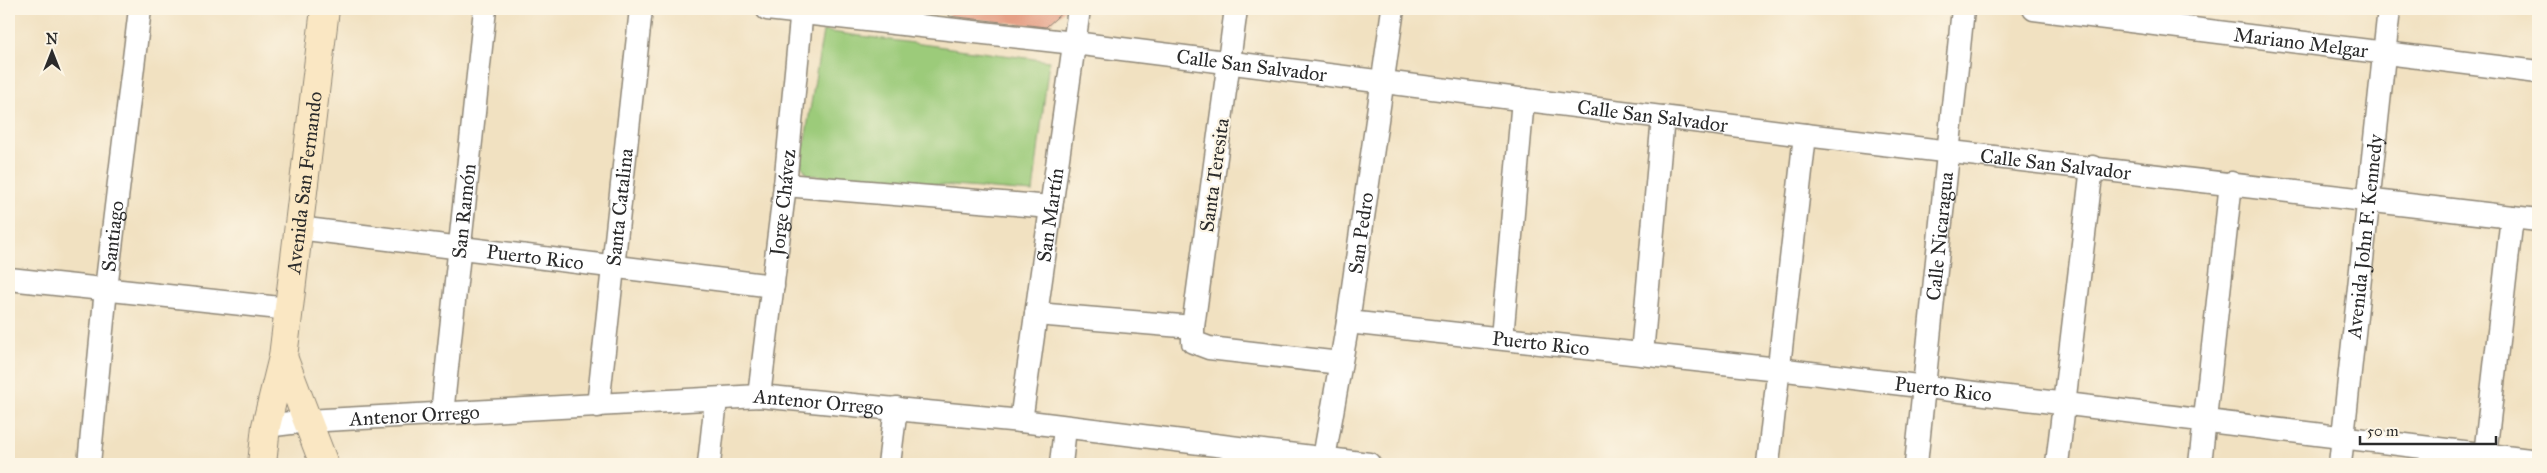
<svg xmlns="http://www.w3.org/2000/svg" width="2547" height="473" font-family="'IM FELL Great Primer',serif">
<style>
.green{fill:#9ccb7a;stroke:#647b52}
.building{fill:#e59f85}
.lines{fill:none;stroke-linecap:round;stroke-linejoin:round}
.street-casing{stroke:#8e8676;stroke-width:25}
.secondary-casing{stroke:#8e8676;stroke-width:30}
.path{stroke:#8e8676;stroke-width:3;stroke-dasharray:1 4;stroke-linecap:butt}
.street{stroke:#fff;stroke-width:22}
.secondary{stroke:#fae7c3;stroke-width:28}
.labels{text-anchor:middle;stroke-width:4.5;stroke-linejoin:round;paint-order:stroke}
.street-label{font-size:20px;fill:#2b2b2b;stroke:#fcf5e5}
</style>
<rect width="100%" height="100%" fill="#fcf5e5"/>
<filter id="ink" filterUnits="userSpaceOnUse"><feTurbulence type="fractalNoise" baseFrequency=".02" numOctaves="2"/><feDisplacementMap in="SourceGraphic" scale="10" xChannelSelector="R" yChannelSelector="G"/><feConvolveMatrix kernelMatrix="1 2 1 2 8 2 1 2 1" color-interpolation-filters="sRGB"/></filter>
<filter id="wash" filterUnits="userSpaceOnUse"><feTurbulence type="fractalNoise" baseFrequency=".0096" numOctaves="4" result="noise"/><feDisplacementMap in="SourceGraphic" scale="20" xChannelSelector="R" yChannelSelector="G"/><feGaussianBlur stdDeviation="1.12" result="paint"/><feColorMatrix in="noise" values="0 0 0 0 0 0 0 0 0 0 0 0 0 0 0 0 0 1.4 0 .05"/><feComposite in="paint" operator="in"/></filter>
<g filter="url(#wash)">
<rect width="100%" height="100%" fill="#f1e1c1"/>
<polygon class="green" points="823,31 1049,61 1033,192 808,175 801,165"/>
<g id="blocks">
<polygon class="building" points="950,9 1066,9 1046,27 949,16"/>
</g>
</g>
<g filter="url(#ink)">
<use href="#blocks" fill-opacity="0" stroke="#8e8676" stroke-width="1"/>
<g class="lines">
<defs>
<g id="street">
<path id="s1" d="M767,9L1074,43L1805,135L2538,220"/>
<polyline points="1236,9 1193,327 1193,342 1209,348 1340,363"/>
<path id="s2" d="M2034,9L2538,72"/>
<polyline points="785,185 1051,207"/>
<path id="s3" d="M298,228L773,286"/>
<polyline points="9,279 289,309"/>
<polyline points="1036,314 1193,327"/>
<path id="s4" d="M1348,322L1778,369L2538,461"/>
<polyline points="1502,338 1523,99"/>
<polyline points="1642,354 1663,117"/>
<path id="s5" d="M759,396L785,185L802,9"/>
<path id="s6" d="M598,406L641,9"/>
<path id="s7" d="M442,414L485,9"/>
<path id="s8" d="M1021,421L1079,9"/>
<path id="s9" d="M266,426L307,421L759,396L1021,421L1369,464"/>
<path id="s10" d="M1324,458L1348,322L1393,9"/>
<path id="s11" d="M89,464L106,289L140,9"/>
<polyline points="709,464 716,400"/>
<polyline points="889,464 896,408"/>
<polyline points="1061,464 1065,428"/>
<polyline points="1768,464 1805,135"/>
<path id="s12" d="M1916,464L1963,9"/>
<polyline points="2057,464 2092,167"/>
<polyline points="2200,464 2231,183"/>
<path id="s13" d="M2340,464L2389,9"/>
<polyline points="2484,464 2512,217"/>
</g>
<g id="secondary">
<polyline points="283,357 324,464"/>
<path id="s14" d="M262,464L266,426L283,357L325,9"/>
</g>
</defs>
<use href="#street" class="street-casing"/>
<use href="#secondary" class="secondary-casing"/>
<polyline class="path" points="294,464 295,460"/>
<use href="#street" class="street"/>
<use href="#secondary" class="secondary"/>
</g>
</g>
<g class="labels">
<g class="street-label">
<text dy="7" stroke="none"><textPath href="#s2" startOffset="269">Mariano Melgar</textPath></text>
<text dy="7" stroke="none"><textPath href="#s1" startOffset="488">Calle San Salvador</textPath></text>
<text dy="7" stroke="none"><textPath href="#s1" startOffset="892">Calle San Salvador</textPath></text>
<text dy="7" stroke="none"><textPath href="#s1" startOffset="1298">Calle San Salvador</textPath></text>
<text transform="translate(1214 175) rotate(-82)" y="7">Santa Teresita</text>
<text dy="7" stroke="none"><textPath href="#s14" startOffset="285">Avenida San Fernando</textPath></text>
<text dy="7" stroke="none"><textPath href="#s5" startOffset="195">Jorge Chávez</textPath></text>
<text dy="7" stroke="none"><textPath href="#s6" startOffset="200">Santa Catalina</textPath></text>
<text dy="7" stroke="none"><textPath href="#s7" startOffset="204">San Ramón</textPath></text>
<text dy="7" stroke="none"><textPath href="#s8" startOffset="208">San Martín</textPath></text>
<text dy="7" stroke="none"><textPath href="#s10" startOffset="228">San Pedro</textPath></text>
<text dy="7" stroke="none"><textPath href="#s11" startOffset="229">Santiago</textPath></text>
<text dy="7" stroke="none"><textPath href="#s12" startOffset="229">Calle Nicaragua</textPath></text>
<text dy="7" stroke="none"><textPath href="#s13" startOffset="229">Avenida John F. Kennedy</textPath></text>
<text dy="7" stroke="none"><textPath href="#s3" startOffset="239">Puerto Rico</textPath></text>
<text dy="7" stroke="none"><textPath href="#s4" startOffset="194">Puerto Rico</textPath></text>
<text dy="7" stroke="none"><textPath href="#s4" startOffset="599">Puerto Rico</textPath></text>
<text dy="7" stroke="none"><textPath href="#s9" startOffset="554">Antenor Orrego</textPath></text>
<text dy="7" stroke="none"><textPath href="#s9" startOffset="149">Antenor Orrego</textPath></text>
</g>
</g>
<rect width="2547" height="473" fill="none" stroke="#fcf5e5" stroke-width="30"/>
<g transform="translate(52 52)" stroke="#fcf5e5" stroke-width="4" paint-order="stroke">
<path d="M0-4L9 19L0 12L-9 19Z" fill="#2b2b2b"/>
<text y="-8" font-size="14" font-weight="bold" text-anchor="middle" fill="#2b2b2b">N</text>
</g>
<path d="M2360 436v8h136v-8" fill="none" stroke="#2b2b2b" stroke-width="2.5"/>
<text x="2367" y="436" font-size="15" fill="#2b2b2b" stroke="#fcf5e5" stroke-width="4" paint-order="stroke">50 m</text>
</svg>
